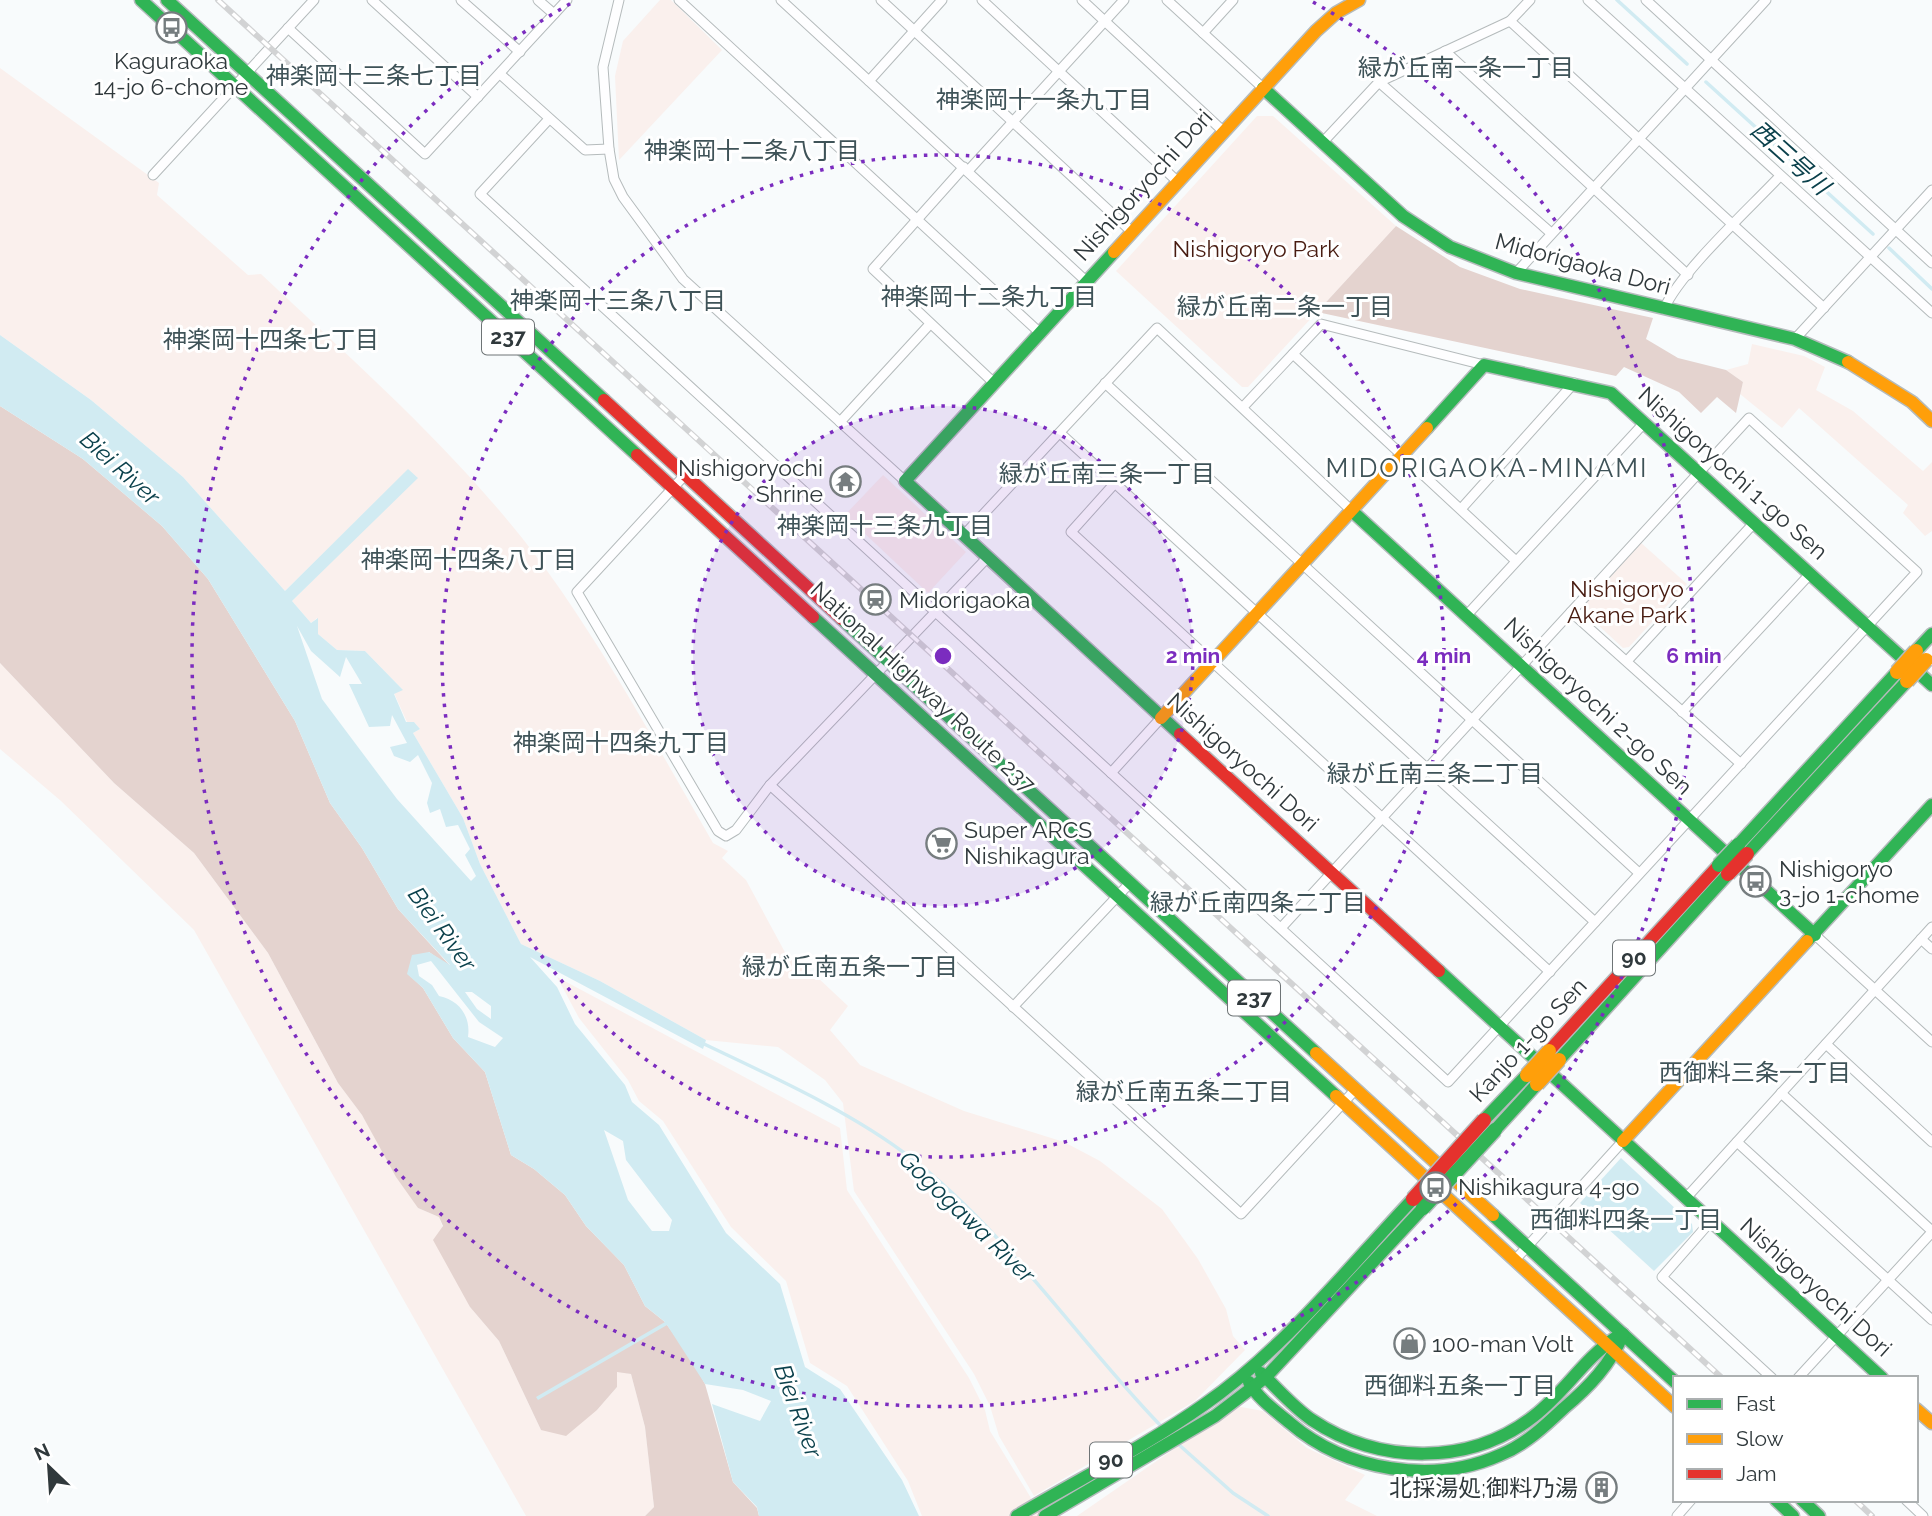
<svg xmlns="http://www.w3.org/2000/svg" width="1932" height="1516" font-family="Raleway,'Noto Sans JP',sans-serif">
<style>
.green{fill:#faf0ed}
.forest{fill:#e4d3cf}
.water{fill:#d1ebf2;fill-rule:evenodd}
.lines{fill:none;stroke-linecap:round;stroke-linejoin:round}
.stream{stroke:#d1ebf2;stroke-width:3.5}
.street-casing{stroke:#b5bbbc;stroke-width:11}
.fast-casing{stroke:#b5bbbc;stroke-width:15}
.slow-casing{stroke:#b5bbbc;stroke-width:15}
.jam-casing{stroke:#b5bbbc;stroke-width:15}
.street{stroke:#fefeff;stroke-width:9}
.fast{stroke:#30b455;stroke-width:12}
.slow{stroke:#ff9f0a;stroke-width:12}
.jam{stroke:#e5322d;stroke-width:12}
.rail-casing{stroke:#d2d3d4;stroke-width:6}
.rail{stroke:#fff;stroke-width:3.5;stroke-dasharray:10;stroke-linecap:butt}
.fast-bridge-casing{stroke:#b5bbbc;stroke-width:17;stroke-linecap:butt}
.slow-bridge-casing{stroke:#b5bbbc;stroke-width:17;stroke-linecap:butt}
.jam-bridge-casing{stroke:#b5bbbc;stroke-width:17;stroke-linecap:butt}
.fast-bridge{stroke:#30b455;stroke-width:14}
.slow-bridge{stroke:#ff9f0a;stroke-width:14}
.jam-bridge{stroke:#e5322d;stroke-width:14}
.ring{fill:none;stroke:#7b2cbf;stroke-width:3.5;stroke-dasharray:3.5 7}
.labels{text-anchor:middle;stroke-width:6;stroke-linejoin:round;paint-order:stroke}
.shield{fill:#fff;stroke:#6e7476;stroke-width:2}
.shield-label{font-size:21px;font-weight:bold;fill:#30393c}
.poi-label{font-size:23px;fill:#30393c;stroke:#fff;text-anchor:start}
.street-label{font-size:23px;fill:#30393c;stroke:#fff}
.park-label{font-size:23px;fill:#481c11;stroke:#fff}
.neighbourhood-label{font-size:24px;fill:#3f5358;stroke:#fff}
.water-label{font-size:24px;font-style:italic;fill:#0b414c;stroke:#fff}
.quarter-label{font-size:26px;letter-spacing:2px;fill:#3f5358;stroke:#fff}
.centre{fill:#7b2cbf;stroke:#fff;stroke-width:3.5}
.ring-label{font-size:21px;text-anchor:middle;font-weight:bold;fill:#7b2cbf;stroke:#fff;stroke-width:6;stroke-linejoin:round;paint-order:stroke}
</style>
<rect width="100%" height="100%" fill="#f8fbfc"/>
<g class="green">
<polygon points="660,0 671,0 722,50 619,160 615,76 623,41"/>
<path d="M0,68L159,183L157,195L248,275L261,274C366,373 477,469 560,589C616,670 664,758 713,843L728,851L722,858L746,880L787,956L799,960L848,1006L830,1030L860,1065L964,1111L1064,1142L1100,1161L1162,1209L1198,1259L1226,1309L1233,1336L1245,1350L1195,1401L1034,1496L999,1436L990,1406L974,1374L854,1191L843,1103L825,1080L778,1047L706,1040L600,981L521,944L480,864L463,818L413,733L420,729L414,722H407L394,693L402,689L365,651L337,650L318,634L317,618L311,623L292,601L417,477L408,470L285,591L183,477L91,400L0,335Z"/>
<polygon points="1257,116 1273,116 1396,226 1248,387 1242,387 1116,271"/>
<polygon points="1752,344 1804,356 1825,367 1816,390 1853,411 1923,471 1932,462 1932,531 1925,536 1903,513 1908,505 1799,408 1782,428 1740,394 1743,382 1726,370 1748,364"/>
<polygon points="883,475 966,552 928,593 845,515"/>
<polygon points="1640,542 1687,584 1629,647 1623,648 1582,610 1582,604"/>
<polygon points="0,663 114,783 194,853 268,953 338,1083 362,1115 418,1208 439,1217 470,1307 499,1341 541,1430 597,1410 617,1387 617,1371 631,1374 645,1427 654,1507 645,1516 526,1516 194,930 61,801 0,749"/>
<polygon points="557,977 840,1128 847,1190 969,1378 985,1410 990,1431 1042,1516 922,1516 908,1481 847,1386 810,1363 786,1281 731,1227 663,1121 639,1101 628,1080 579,1018"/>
<polygon points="1236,1406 1263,1411 1307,1448 1365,1475 1345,1500 1377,1516 1077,1516"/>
</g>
<g class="forest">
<polygon points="1396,226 1460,267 1520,289 1653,318 1646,339 1678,358 1726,370 1743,382 1736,413 1717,397 1701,413 1679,392 1624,367 1616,376 1317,312"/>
<polygon points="0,406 83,459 162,526 208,579 295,721 330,803 362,848 398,909 453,969 429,952 408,974 423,988 453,1038 485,1072 511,1155 534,1169 565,1195 586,1226 624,1265 645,1306 665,1322 690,1357 705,1384 733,1482 757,1508 759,1516 645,1516 654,1507 645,1427 631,1374 617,1372 617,1387 597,1410 566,1436 541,1430 499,1341 470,1307 433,1240 443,1226 439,1217 418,1208 396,1177 362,1115 338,1083 268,953 194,853 114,783 0,663"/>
</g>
<g class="water">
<path d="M0,335L91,400L183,477L285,591L408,469L418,478L292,601L311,623L318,618V634L337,650L365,651L403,690L394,694L406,722H414L420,729L413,733L463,818L480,864L521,944L600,981L706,1040L703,1049L530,957L557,987L575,1024L625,1085L632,1102L659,1125L726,1233L780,1284L805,1367L840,1389L902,1480L919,1516H759L757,1507L733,1482L712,1404L760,1421L771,1401L743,1390L705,1384L667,1325L538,1400L536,1397L665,1322L645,1306L624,1265L586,1226L565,1195L534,1169L511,1155L485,1072L453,1038L423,988L407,974L412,955L429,952L450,965L398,909L362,848L330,803L295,721L208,579L162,526L83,459L0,406ZM297,626L311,651L340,677L346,657L362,684H349L369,727L390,726L392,715L407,743L390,747L394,756L410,762L418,755L432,783L427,803L430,813L440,809L446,827L458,825L470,849L465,855L476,876L471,881L397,799L322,699ZM431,961L479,1022L503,1038L495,1047L468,1037C471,1016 459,1000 439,996L432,985L419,976L417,965ZM465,992H472L491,1006V1019L477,1009ZM604,1130L623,1141L626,1160L672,1220L669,1231H652L628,1200Z"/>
<polygon points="1621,1158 1692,1224 1693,1232 1654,1271 1580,1203"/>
</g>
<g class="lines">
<g class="stream">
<polyline points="1617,0 1687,64"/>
<polyline points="1706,82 1873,234"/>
<polyline points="1889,248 1932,289"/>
<path d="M702,1043C769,1075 852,1112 911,1158C1007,1232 1076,1338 1160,1425"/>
<polyline points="1177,1443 1233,1493 1268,1516"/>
</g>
<defs>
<g id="street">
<polyline points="372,0 478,97"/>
<polyline points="461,0 520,52"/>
<polyline points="538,0 554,14"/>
<polyline points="619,0 603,67 609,149 614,179 623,197 683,279 905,481"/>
<polyline points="679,0 1039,332"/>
<polyline points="781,0 1086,281"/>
<polyline points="881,0 1131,231"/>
<polyline points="982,0 1177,181"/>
<polyline points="1082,0 1223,131"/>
<polyline points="1167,0 1263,88"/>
<polyline points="1588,0 1932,313"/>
<polyline points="1646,0 1932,263"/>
<polyline points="1510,21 1824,308"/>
<polyline points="288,28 425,154 567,0"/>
<polyline points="1203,33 1233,0"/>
<polyline points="1445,51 1688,275"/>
<polyline points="500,74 585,150 609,149"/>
<polyline points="869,81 942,0"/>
<polyline points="1379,82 1551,233"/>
<polyline points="549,119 480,194 1448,1082 1917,572 1749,418 1281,928"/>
<polyline points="1323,142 1379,82 1510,21 1530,0"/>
<polyline points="964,167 873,269 993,382"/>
<polyline points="968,171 1124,0"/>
<polyline points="153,175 314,0"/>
<polyline points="1516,273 1766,0"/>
<path d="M1664,309C1680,272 1750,208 1780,176"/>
<polyline points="1795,339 1932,190"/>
<polyline points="1293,354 1516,561"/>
<polyline points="1105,383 1639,873"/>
<polyline points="1244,406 1321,324 1484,365"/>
<polyline points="840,422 930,324"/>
<polyline points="1060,433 1595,922"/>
<polyline points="684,476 577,592 718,831 726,836 736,830 770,785 987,558"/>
<polyline points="1115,483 1071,532 1550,972"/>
<polyline points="1461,509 1574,383"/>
<polyline points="964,535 1157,328 1352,511"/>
<polyline points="1571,612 1741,764"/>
<polyline points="1466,616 1645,422"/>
<polyline points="1627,661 1754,523"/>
<polyline points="1682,712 1810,574"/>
<polyline points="1111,773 1161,718"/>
<polyline points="770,785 1241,1214 1355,1090"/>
<polyline points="1815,935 1932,1042"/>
<polyline points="1921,939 1932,949"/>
<polyline points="1013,1007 1129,884"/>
<polyline points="1826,1044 1932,1142"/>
<polyline points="1781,1093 1932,1231"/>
<polyline points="1737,1142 1932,1320"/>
<polyline points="1686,1198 1932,927"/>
<polyline points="1711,1221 1662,1277 1772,1378"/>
<polyline points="1515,1260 1623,1141"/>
<polyline points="1798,1378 1932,1232"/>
<polyline points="1906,1500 1923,1516"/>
<polyline points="1677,1516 1691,1500"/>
</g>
<g id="fast">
<polyline points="141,0 637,455"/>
<polyline points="167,0 604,400"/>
<polyline points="1263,88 1403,216 1450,247 1516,273 1795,339 1848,362"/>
<polyline points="1114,252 905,481 1180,734"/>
<polyline points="1427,428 1484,365 1611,393 1932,685"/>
<polyline points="1352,511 1815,935"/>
<polyline points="813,617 1336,1096"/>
<polyline points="842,619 1316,1053"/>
<polyline points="1916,651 1932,634"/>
<polyline points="1738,845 1897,672"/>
<polyline points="1747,854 1907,681"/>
<polyline points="1807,941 1932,805"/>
<polyline points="1439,971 1882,1378"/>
<polyline points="1559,1060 1728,874"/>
<polyline points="1484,1120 1527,1075"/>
<polyline points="1495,1130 1537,1084"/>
<polyline points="1493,1215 1675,1382"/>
<path d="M1261,1373C1278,1389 1293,1407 1312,1420C1379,1465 1470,1466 1534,1416C1564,1393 1584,1359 1615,1338"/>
<path d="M1249,1382C1257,1398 1277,1412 1290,1423C1346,1471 1433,1485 1500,1455C1525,1445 1545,1426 1564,1408C1589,1387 1611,1364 1623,1334"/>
<polyline points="1776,1500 1793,1516"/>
<polyline points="1802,1500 1819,1516"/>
<path d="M1017,1516C1079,1479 1146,1446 1205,1404C1284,1349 1347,1269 1413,1199"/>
<polyline points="1045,1516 1215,1416 1266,1377 1423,1208"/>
</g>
<g id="slow">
<polyline points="1114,252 1316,31 1336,13 1359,0"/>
<polyline points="1848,362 1912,402 1932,421"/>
<polyline points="1161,718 1427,428"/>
<polyline points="1316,1053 1493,1215"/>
<polyline points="1336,1096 1675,1407"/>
<polyline points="1623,1141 1807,941"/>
<polyline points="1916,1409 1932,1423"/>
</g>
<g id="jam">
<polyline points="604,400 842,619"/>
<polyline points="637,455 813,617"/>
<polyline points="1180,734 1439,971"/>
<polyline points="1549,1051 1719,865"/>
</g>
</defs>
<use href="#street" class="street-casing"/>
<use href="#fast" class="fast-casing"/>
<use href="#slow" class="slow-casing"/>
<use href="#jam" class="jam-casing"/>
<use href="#street" class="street"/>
<use href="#fast" class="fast"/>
<use href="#slow" class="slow"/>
<use href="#jam" class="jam"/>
<defs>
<g id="rail">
<polyline points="218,0 1722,1378"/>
<polyline points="1855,1500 1872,1516"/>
</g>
</defs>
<use href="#rail" class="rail-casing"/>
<use href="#rail" class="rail"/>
<defs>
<g id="fast-bridge">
<polyline points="1719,865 1738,845"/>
<polyline points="1423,1208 1495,1130"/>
</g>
<g id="slow-bridge">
<polyline points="1897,672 1916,651"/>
<polyline points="1907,681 1926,660"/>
<polyline points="1527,1075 1549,1051"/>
<polyline points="1537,1084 1559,1060"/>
</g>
<g id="jam-bridge">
<polyline points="1728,874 1747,854"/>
<polyline points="1413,1199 1484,1120"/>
</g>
</defs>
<use href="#fast-bridge" class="fast-bridge-casing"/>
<use href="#slow-bridge" class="slow-bridge-casing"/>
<use href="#jam-bridge" class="jam-bridge-casing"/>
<use href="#fast-bridge" class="fast-bridge"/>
<use href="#slow-bridge" class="slow-bridge"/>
<use href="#jam-bridge" class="jam-bridge"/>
</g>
<circle cx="943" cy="656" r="250" fill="#7b2cbf" fill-opacity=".12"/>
<g class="ring">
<circle cx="943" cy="656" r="250"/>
<circle cx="943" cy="656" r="501"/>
<path d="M1313 2A751 751 0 1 1 573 2"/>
</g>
<defs>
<symbol id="bus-ring" viewBox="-11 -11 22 22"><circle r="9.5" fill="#fff" stroke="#767d7f" stroke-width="1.5"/><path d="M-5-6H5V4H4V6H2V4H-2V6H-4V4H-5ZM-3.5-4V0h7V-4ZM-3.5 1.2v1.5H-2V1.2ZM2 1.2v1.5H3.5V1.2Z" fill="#767d7f"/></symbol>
<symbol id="temple-ring" viewBox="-11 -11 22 22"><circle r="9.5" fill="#fff" stroke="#767d7f" stroke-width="1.5"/><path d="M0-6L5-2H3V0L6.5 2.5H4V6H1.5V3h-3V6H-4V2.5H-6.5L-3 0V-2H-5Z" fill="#767d7f"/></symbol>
<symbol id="station-ring" viewBox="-11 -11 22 22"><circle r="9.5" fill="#fff" stroke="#767d7f" stroke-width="1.5"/><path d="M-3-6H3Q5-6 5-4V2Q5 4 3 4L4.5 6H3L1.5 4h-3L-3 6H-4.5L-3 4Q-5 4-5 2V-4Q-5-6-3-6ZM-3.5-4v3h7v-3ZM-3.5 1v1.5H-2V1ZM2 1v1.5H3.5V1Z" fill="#767d7f"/></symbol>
<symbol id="supermarket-ring" viewBox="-11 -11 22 22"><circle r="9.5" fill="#fff" stroke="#767d7f" stroke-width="1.5"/><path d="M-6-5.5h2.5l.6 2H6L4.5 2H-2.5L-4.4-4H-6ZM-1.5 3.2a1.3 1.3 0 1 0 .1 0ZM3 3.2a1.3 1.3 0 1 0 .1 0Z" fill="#767d7f"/></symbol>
<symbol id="shop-ring" viewBox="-11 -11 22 22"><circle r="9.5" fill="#fff" stroke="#767d7f" stroke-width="1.5"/><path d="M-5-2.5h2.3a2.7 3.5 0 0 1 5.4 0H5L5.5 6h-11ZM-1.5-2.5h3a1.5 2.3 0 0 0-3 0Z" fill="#767d7f"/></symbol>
<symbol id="building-ring" viewBox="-11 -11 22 22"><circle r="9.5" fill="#fff" stroke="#767d7f" stroke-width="1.5"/><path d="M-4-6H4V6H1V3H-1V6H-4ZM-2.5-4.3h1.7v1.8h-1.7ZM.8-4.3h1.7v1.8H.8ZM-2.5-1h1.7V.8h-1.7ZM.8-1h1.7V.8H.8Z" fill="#767d7f"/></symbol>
</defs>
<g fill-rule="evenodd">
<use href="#bus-ring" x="154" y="10" width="35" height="35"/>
<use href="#temple-ring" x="828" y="464" width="35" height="35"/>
<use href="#station-ring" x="858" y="582" width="35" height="35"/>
<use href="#supermarket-ring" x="924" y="826" width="35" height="35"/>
<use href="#bus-ring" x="1738" y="864" width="35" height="35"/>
<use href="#bus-ring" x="1418" y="1170" width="35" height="35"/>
<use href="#shop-ring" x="1392" y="1326" width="35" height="35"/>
<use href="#building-ring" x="1584" y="1470" width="35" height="35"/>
</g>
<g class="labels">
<g class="shield">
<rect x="482" y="319.5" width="52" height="35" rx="5"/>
<rect x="1613" y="940.5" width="42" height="35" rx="5"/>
<rect x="1228" y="980.5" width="52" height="35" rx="5"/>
<rect x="1090" y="1442.5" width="42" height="35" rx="5"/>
</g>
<g class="shield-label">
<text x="508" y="344">237</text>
<text x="1634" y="965">90</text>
<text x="1254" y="1005">237</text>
<text x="1111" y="1467">90</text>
</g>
<g class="poi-label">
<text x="171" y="69" text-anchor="middle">Kaguraoka<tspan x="171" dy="26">14-jo 6-chome</tspan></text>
<text x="823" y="476" text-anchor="end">Nishigoryochi<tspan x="823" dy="26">Shrine</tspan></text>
<text x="899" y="608">Midorigaoka</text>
<text x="964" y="838">Super ARCS<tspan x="964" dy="26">Nishikagura</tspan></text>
<text x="1779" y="877">Nishigoryo<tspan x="1779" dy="26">3-jo 1-chome</tspan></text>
<text x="1458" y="1195">Nishikagura 4-go</text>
<text x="1432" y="1352">100-man Volt</text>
<text x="1578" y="1496" text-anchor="end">北採湯処;御料乃湯</text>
</g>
<g class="street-label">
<text transform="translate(1143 185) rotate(-48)" y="8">Nishigoryochi Dori</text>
<text transform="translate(1583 264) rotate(15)" y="8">Midorigaoka Dori</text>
<text transform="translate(1733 473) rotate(42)" y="8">Nishigoryochi 1-go Sen</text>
<text transform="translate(923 687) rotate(43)" y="8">National Highway Route 237</text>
<text transform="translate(1598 706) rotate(43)" y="8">Nishigoryochi 2-go Sen</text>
<text transform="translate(1243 762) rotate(42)" y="8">Nishigoryochi Dori</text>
<text transform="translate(1528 1040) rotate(-47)" y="8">Kanjo 1-go Sen</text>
<text transform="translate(1816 1287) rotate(42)" y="8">Nishigoryochi Dori</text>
</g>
<g class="park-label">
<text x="1256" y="257">Nishigoryo Park</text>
<text x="1627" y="597">Nishigoryo<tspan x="1627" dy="26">Akane Park</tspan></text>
</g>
<g class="neighbourhood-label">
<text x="1466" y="76">緑が丘南一条一丁目</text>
<text x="374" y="84">神楽岡十三条七丁目</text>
<text x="1044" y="108">神楽岡十一条九丁目</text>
<text x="752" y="159">神楽岡十二条八丁目</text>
<text x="989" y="305">神楽岡十二条九丁目</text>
<text x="618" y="309">神楽岡十三条八丁目</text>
<text x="1285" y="315">緑が丘南二条一丁目</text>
<text x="271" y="348">神楽岡十四条七丁目</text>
<text x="1107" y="482">緑が丘南三条一丁目</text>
<text x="885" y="534">神楽岡十三条九丁目</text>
<text x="469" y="568">神楽岡十四条八丁目</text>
<text x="621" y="751">神楽岡十四条九丁目</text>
<text x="1435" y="782">緑が丘南三条二丁目</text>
<text x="1258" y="911">緑が丘南四条二丁目</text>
<text x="850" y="975">緑が丘南五条一丁目</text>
<text x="1755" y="1081">西御料三条一丁目</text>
<text x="1184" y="1100">緑が丘南五条二丁目</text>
<text x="1626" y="1228">西御料四条一丁目</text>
<text x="1460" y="1394">西御料五条一丁目</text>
</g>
<g class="water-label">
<text transform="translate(1790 158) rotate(42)" y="8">西三号川</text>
<text transform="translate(120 468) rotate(42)" y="8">Biei River</text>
<text transform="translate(442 929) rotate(54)" y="8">Biei River</text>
<text transform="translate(967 1217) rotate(44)" y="8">Gogogawa River</text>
<text transform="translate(798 1411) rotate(70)" y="8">Biei River</text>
</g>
<g class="quarter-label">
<text x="1487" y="477">MIDORIGAOKA-MINAMI</text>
</g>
</g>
<circle cx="943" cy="656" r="10" class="centre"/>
<g class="ring-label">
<text x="1193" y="663">2 min</text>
<text x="1444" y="663">4 min</text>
<text x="1694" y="663">6 min</text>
</g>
<rect x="1673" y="1376" width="245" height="126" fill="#ffffff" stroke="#acb0b1" stroke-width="2"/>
<rect x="1687" y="1399" width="35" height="10" fill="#30b455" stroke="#acb0b1" stroke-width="2"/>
<text x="1736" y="1411" font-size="21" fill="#30393c">Fast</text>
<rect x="1687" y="1434" width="35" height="10" fill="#ff9f0a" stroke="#acb0b1" stroke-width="2"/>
<text x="1736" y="1446" font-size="21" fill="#30393c">Slow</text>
<rect x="1687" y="1469" width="35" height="10" fill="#e5322d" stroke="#acb0b1" stroke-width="2"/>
<text x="1736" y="1481" font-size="21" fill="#30393c">Jam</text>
<g transform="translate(49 1467) rotate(335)" stroke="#ffffff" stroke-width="5" paint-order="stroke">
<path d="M0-5L12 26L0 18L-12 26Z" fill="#30393c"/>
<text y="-10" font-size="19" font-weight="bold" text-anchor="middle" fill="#30393c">N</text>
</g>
</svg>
